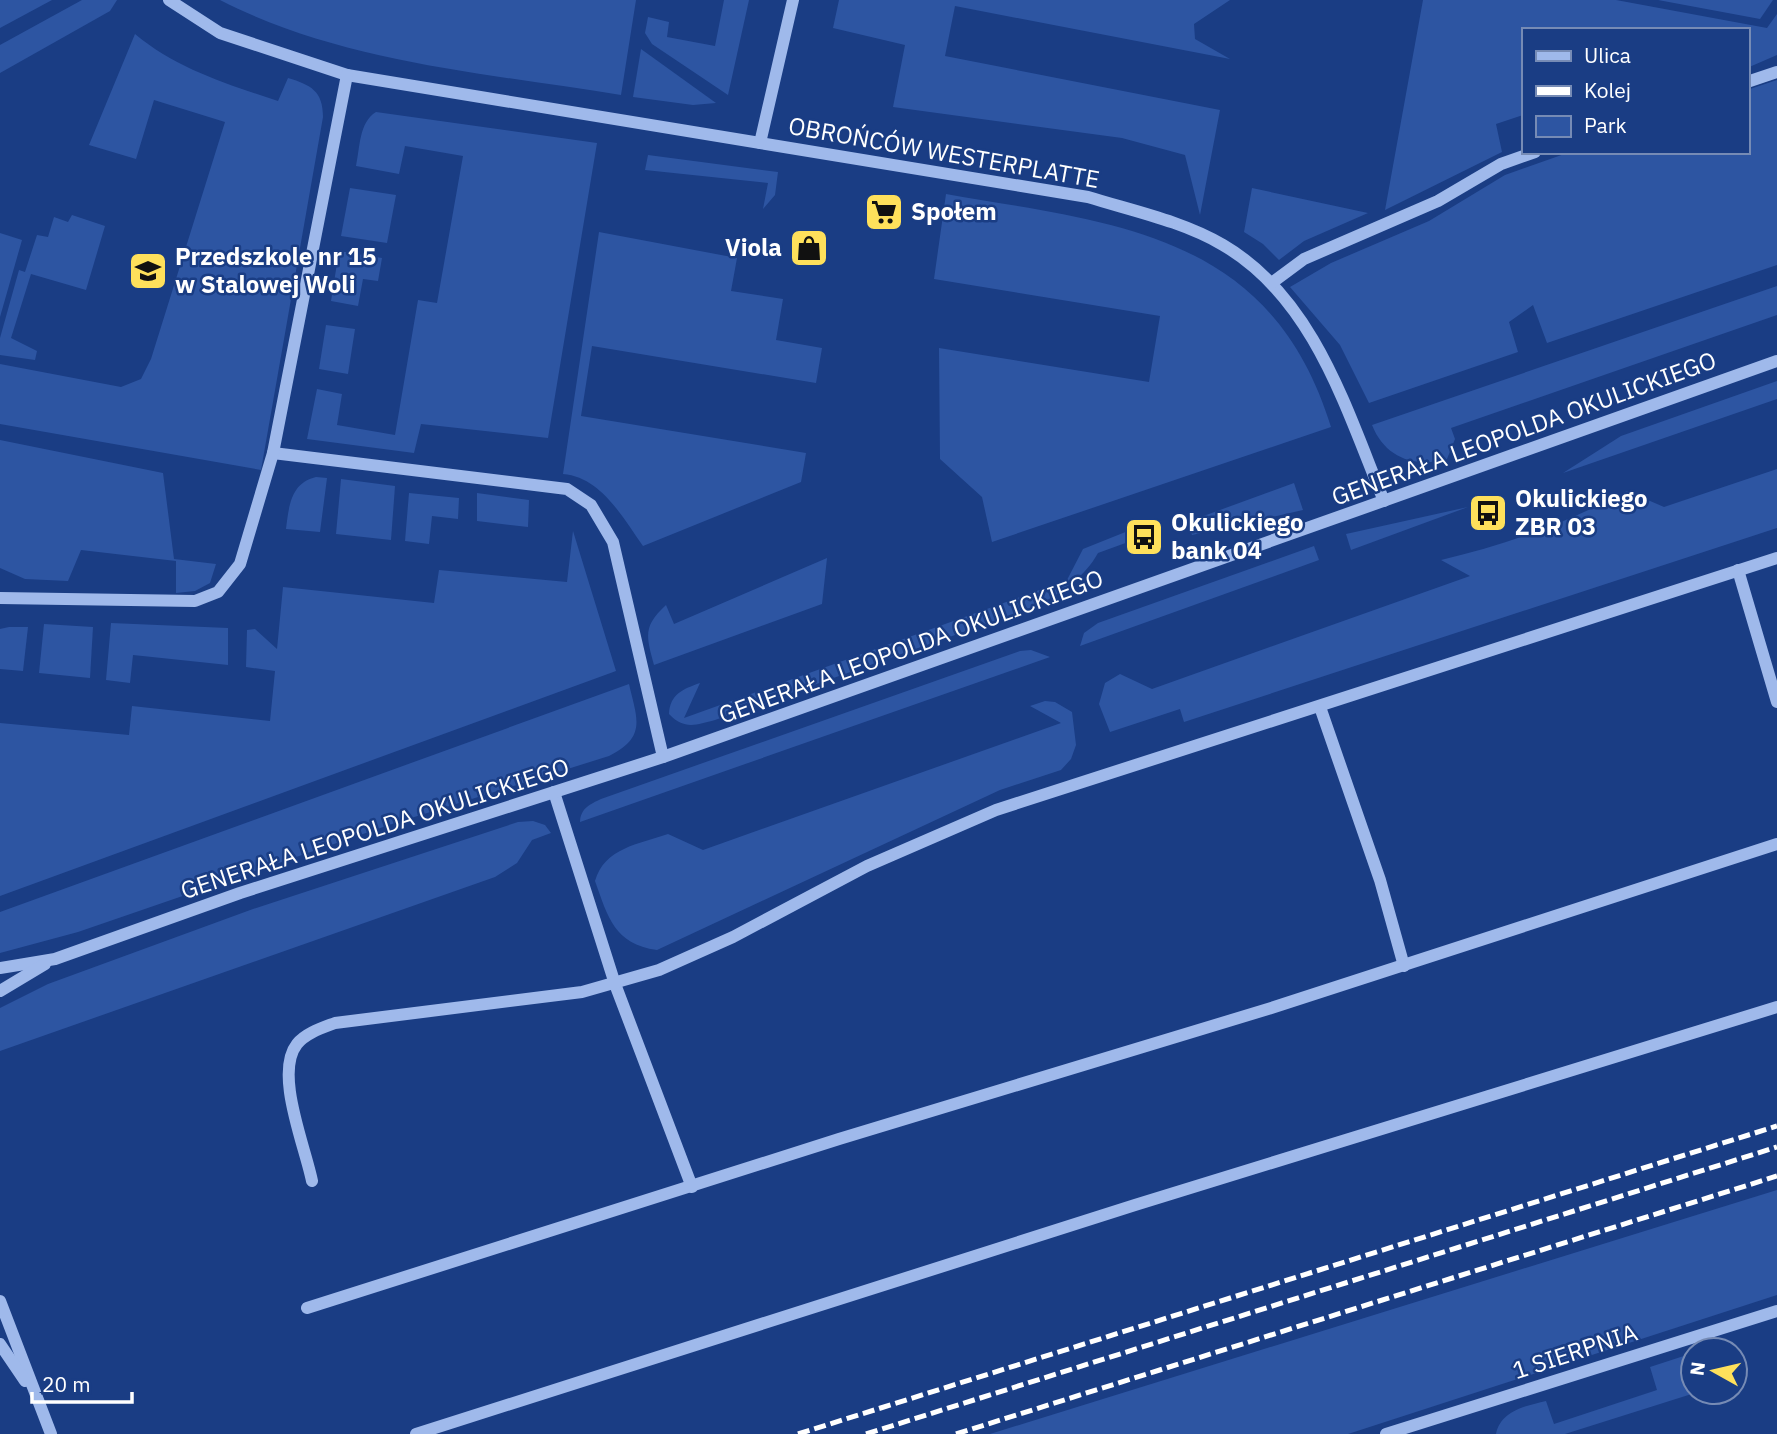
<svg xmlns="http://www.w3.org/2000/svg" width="1777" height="1434" font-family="'IBM Plex Sans',sans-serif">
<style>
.green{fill:#2d55a2}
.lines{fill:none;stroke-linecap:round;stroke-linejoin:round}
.minor{stroke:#9fb9eb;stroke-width:12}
.rail{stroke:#fff;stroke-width:5;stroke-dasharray:12 5;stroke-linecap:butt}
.labels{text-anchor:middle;stroke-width:5;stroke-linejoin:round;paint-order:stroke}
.street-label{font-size:24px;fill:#fff;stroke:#1a3d84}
.poi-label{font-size:24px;font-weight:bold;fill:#fff;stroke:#1a3d84;text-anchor:start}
</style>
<rect width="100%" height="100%" fill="#1a3d84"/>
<g class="green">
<polygon points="0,0 52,0 0,28"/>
<polygon points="82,0 117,0 110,11 0,73 0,45"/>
<path d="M220,0H636L621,95C487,73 343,63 220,0Z"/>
<polygon points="724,0 749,0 728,95 652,44 645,33 648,17 669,22 667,37 715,46"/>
<polygon points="839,0 1230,0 1194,24 1195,39 1230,59 955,6 945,56 1220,110 1200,215 1185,155 1122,138 893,107 905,45 833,28"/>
<polygon points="1423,0 1616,0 1767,28 1777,14 1777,55 1747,68 1747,30 1523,30 1523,115 1496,124 1502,152 1385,210"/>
<polygon points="1658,0 1773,0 1760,19"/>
<path d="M135,34C177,69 227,84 278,101L288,78C311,85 323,91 323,117L261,470L0,424V364L121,387L141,379L151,359L225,122L154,100L136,159L89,145Z"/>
<polygon points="641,49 716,103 693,105 633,97"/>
<polygon points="1777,80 1777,265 1547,343 1533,305 1509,322 1518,352 1369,403 1340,345 1290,287 1331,263 1429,221 1505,175 1570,152 1747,152 1747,90"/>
<path d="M376,112L597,143L548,438L421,424L414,453L307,439L317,389L342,394L337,425L395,435L418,300L437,303L463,156L405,146L399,174L356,166C360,148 359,122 376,112Z"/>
<polygon points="648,155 778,172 775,195 763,209 768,183 645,170"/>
<polygon points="350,188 396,195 387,243 341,236"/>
<polygon points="1252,188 1368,213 1304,241 1279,260 1263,244 1244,232"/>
<path d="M946,194C1118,224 1271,233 1331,427L992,542L982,497L940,459L939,348L1149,382L1160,316L934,279Z"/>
<polygon points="72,215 105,226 86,290 31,274 11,338 37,351 35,360 0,355 0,338 19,270 25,272 37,235 48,237 54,217 68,222"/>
<path d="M599,232L737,258L731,291L783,299L776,340L822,348L816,383L592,346L581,416L806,453L801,482L643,546C623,518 601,477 563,474Z"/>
<polygon points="0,233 22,240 0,317"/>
<polygon points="339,251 382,258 378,281 363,279 358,306 331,301"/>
<path d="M1777,286V315L1451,428L1455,439L1447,459C1415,468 1385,458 1372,425Z"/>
<polygon points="326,325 355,329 348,374 319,369"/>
<polygon points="1777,381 1777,399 1563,473 1621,436"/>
<polygon points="0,440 163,473 174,559 216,564 210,583 195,591 176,593 176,561 81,550 68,581 25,579 0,568"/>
<path d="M1777,469V528L1184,722L1180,709L1110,732L1099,704L1105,683L1120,674L1152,689L1470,576L1441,560C1507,545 1568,522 1627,491L1664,507Z"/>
<path d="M316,477L327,478L320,532L286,529C289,505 291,483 316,477Z"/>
<polygon points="341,479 395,486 391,540 336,534"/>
<polygon points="1294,483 1303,510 1192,535 1187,522"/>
<polygon points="409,493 459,498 458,519 432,516 429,544 405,541"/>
<polygon points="477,493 529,500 528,527 477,521"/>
<polygon points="1468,507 1351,550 1346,534"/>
<path d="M1138,527L1142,537L1098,553C1084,578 1062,592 1037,606L715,720C696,725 684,730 669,714C670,694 683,689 700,683L684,718L1067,580L1083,549Z"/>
<polygon points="573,531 616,671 0,896 0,723 129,735 132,706 270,721 275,671 246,667 247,630 255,629 277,649 283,587 434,603 439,570 567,582"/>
<polygon points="1314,546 1319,560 1080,646 1084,633 1098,623"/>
<path d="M827,558L822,604L654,665C646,636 643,626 666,605L674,624Z"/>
<polygon points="111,623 228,628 228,665 133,655 130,683 106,680"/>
<polygon points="44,624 93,627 90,678 39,673"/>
<polygon points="9,627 28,627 23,671 0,669 0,629"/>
<path d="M1031,650L1050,657L580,822C580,809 590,804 601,799L1020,651Z"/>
<path d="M629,684C637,719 647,737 609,756L392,824L78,932L0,953V912Z"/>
<path d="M1045,701L1055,702L1072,712L1076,745L1071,759L1061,770L1000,790L657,950C614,944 608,917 595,881C604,848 639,844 668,834L703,850L1061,723L1030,706Z"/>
<polygon points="533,821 545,825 551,833 532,840 517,863 495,877 0,1051 0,1008 48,984 253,909 518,822"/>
<polygon points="1777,1190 1777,1295 1348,1434 990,1434"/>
<path d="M1693,1353V1392H1698L1565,1434H1496C1501,1410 1526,1406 1546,1401L1554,1424L1657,1390L1650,1367Z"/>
</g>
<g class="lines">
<g class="minor">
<path d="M169,0L220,33L347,75L1088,197C1133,211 1182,221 1223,245C1314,298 1346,409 1384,501"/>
<polyline points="1747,82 1777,72"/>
<polyline points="760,143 793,0"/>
<polyline points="1273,282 1304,259 1438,201 1501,164 1535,152"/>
<polyline points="273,453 567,489 591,505 613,542 663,757"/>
<polyline points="1738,570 1777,702"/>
<polyline points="0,598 195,601 218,592 240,564 273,453 347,75"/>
<polyline points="1320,707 1380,880 1404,966"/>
<polyline points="554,792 615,984 692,1187"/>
<polyline points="0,968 55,959 240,893 663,757 1777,361"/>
<polyline points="0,991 45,964"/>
<path d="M312,1181C305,1146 274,1073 297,1044C306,1033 322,1028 335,1023L582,992L659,970L733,937L867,866L996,810L1777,558"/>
<polyline points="0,1301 51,1434"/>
<polyline points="307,1308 839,1139 1268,1009 1777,844"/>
<polyline points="0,1344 25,1381"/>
<polyline points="416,1434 1135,1205 1777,1007"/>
<polyline points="1386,1434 1777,1311"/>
</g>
<g class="rail">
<polyline points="798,1434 1777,1126"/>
<polyline points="866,1434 1777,1147"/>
<polyline points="956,1434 1777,1176"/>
</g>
</g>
<defs>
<symbol id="supermarket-square" viewBox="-11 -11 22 22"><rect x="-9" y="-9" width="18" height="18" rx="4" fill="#fee05b" stroke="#1a3d84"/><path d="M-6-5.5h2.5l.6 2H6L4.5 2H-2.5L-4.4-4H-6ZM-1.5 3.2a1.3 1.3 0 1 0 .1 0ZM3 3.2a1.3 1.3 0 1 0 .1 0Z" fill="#111"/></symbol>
<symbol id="shop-square" viewBox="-11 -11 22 22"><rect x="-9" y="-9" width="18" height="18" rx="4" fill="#fee05b" stroke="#1a3d84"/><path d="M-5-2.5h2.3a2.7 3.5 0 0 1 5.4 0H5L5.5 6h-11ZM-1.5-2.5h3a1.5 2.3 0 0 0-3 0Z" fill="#111"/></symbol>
<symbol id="school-square" viewBox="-11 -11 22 22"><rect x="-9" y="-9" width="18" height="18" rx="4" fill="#fee05b" stroke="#1a3d84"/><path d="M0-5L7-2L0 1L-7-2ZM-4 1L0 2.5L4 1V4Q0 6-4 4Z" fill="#111"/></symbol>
<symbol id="bus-square" viewBox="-11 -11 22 22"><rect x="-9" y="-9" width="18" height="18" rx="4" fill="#fee05b" stroke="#1a3d84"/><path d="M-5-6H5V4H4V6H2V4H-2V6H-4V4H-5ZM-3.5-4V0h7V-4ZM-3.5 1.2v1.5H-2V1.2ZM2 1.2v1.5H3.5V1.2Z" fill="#111"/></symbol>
</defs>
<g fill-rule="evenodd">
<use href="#supermarket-square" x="862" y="190" width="44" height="44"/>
<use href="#shop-square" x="787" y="226" width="44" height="44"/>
<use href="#school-square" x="126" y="249" width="44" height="44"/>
<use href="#bus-square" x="1466" y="491" width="44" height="44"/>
<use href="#bus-square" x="1122" y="515" width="44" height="44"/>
</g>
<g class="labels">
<g class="street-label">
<text transform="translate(944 153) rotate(10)" y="8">OBROŃCÓW WESTERPLATTE</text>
<text transform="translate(1524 429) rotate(-20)" y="8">GENERAŁA LEOPOLDA OKULICKIEGO</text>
<text transform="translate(911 647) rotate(-20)" y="8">GENERAŁA LEOPOLDA OKULICKIEGO</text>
<text transform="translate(375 829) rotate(-18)" y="8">GENERAŁA LEOPOLDA OKULICKIEGO</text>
<text transform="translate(1575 1352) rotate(-18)" y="8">1 SIERPNIA</text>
</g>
<g class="poi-label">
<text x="911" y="220">Społem</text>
<text x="782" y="256" text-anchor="end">Viola</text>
<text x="175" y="265">Przedszkole nr 15<tspan x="175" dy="28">w Stalowej Woli</tspan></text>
<text x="1515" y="507">Okulickiego<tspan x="1515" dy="28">ZBR 03</tspan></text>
<text x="1171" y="531">Okulickiego<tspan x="1171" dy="28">bank 04</tspan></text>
</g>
</g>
<rect x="1522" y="28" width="228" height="126" fill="#1a3d84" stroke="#768bb5" stroke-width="2"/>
<rect x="1536" y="51" width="35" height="10" fill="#9fb9eb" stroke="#768bb5" stroke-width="2"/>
<text x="1584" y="63" font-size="21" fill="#ffffff">Ulica</text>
<rect x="1536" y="86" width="35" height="10" fill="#ffffff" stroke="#768bb5" stroke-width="2"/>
<text x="1584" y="98" font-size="21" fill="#ffffff">Kolej</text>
<rect x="1536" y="116" width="35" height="21" fill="#2d55a2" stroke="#768bb5" stroke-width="2"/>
<text x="1584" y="133" font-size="21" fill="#ffffff">Park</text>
<g transform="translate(1714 1371) rotate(278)"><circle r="33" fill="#1a3d84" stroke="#768bb5" stroke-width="2"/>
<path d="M0-5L12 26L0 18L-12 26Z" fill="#fee05b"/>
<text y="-10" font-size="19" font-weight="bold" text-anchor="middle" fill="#ffffff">N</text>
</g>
<path d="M32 1392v10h100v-10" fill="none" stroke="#ffffff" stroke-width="3.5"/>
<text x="42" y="1392" font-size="21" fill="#ffffff" stroke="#1a3d84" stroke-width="5" paint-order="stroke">20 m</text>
</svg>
